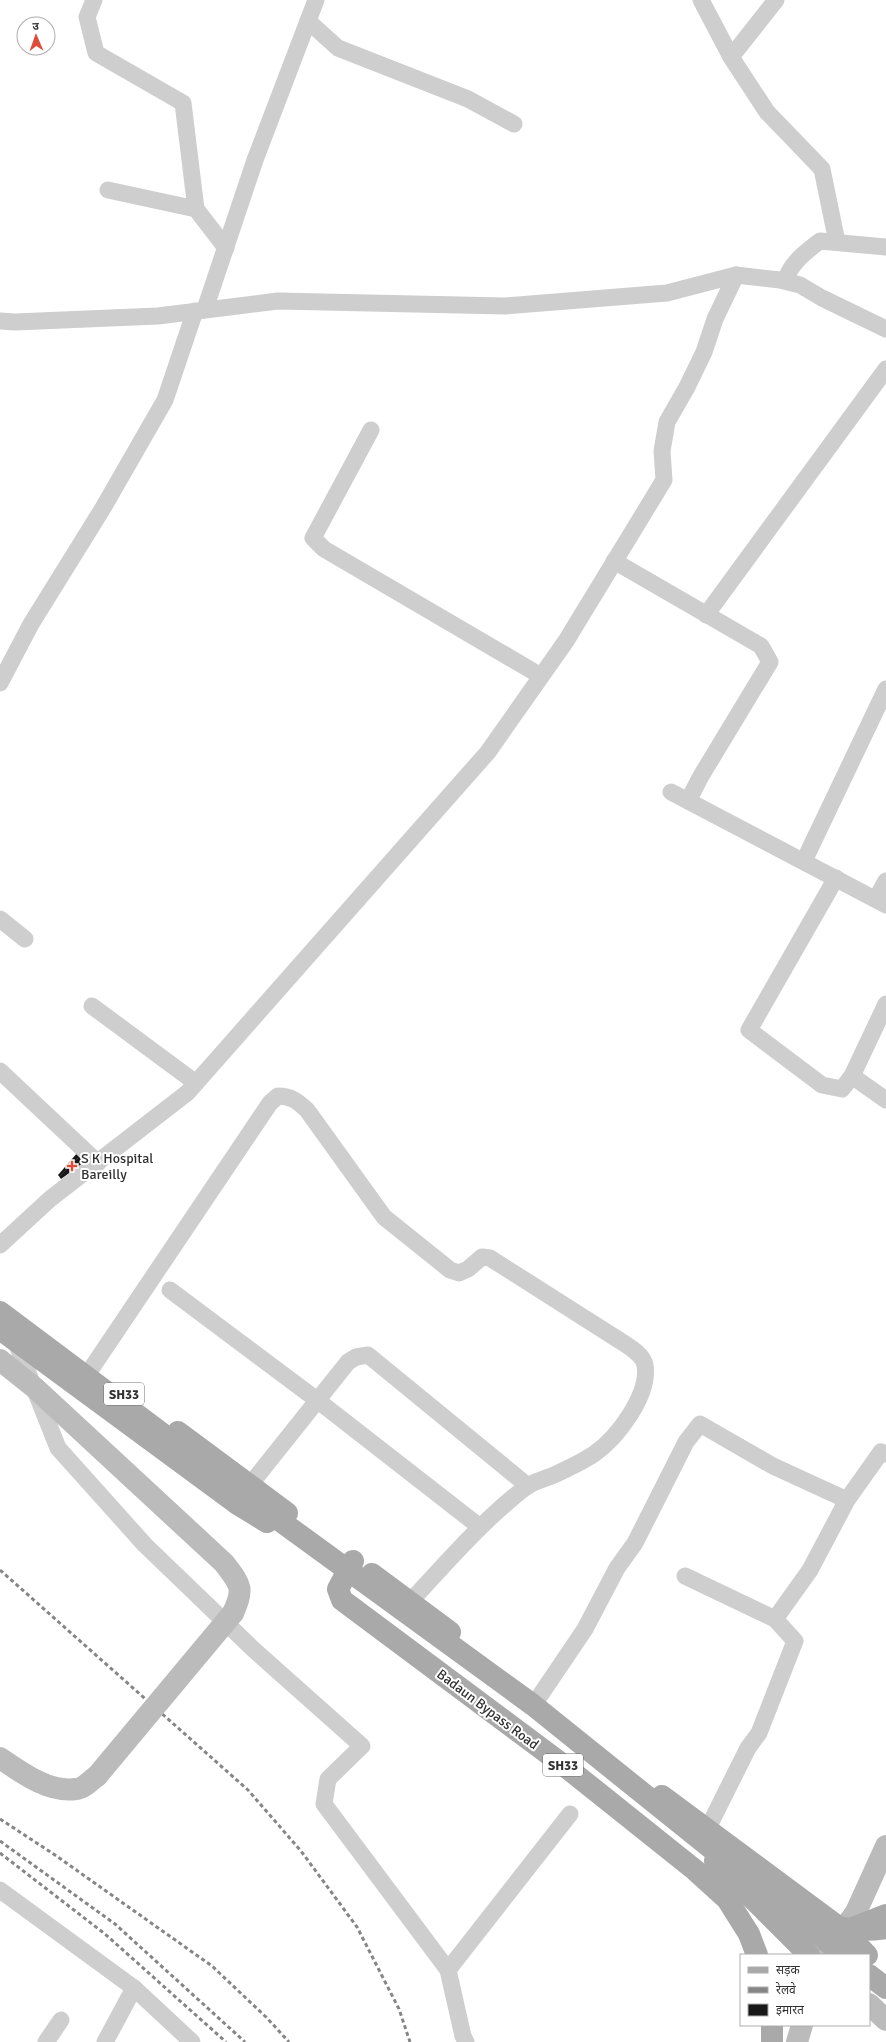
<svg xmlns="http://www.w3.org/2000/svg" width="886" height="2042" font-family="Signika,'Noto Sans Devanagari',sans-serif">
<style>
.building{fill:url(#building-hatch)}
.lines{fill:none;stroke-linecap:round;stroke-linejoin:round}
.street{stroke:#cecece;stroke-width:17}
.secondary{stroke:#bbb;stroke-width:22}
.primary{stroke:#a9a9a9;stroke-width:22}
.rail{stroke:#868686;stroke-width:3;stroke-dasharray:4 3;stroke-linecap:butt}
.secondary-bridge{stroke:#bbb;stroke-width:22}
.primary-bridge{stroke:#a9a9a9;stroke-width:22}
.poi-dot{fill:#e04c3c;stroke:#fff;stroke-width:1.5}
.labels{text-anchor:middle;stroke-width:4;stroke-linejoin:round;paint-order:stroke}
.shield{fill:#fff;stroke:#6f6f6f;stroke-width:1}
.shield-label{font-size:13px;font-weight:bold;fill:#313131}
.poi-label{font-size:14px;fill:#313131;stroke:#fff;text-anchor:start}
.street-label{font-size:14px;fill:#313131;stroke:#fff}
</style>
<defs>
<pattern id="building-hatch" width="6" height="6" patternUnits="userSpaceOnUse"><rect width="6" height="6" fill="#181818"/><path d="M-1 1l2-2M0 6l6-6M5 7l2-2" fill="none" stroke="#313131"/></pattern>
</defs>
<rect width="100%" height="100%" fill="#fff"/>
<polygon class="building" points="78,1152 86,1161 61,1179 58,1175"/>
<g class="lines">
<g class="street">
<polyline points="94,0 87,17 96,53 183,103 196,209"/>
<polyline points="701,0 731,57 767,112 822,169 837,242"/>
<polyline points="308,21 338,48 468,99 514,124"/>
<polyline points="731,57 776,0"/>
<polyline points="108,190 196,209 226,248"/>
<path d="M785,281C791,263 805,252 820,241L886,247"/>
<polyline points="205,309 255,160 316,0"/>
<polyline points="0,321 15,322 158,316 278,301 505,306 667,293 736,275 780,280 800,285 822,298 886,329"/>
<polyline points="371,430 313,538 324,549 541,676"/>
<polyline points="614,561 761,646 770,662 701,776 688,801"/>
<polyline points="706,615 886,369"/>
<polyline points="0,683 31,624 103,508 165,400 195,311"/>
<polyline points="671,792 886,905"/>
<polyline points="804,861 886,689"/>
<polyline points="836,878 749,1030 822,1085 842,1089 852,1076 886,1004"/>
<polyline points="876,899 886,881"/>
<polyline points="0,919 25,939"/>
<polyline points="92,1006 196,1083"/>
<polyline points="0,1071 98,1163"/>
<polyline points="852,1076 886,1100"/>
<polyline points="0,1245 50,1199 187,1093 488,752 566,641 664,480 662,451 667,422 687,387 704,352 715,319 736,275"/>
<polyline points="170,1290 317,1400 480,1527"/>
<polyline points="15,1340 58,1448 145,1545 253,1649 362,1746 328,1779 324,1804 448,1970"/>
<path d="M91,1369L270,1103L278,1096C291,1096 297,1101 307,1110L384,1217L450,1270L459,1273L468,1269L482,1257L490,1258L622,1342C630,1347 643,1355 645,1365C650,1395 617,1438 594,1454C582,1462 567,1469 554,1475C545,1479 534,1481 526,1487C483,1520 447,1562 410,1602"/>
<polyline points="242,1495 348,1362 356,1357 368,1355 528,1486"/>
<polyline points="685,1576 775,1619 795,1641 759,1733 748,1748 707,1830"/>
<polyline points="775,1619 810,1570 847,1500 881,1452 886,1454"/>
<polyline points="537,1700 585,1629 617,1568 635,1543 686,1442 700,1424 773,1466 847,1500"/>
<polyline points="0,1890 134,1988 192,2042"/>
<polyline points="46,2042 61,2020"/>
<polyline points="105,2042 134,1988"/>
<polyline points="466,2042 463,2036 448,1970 570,1814"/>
</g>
<g class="secondary">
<path d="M0,1360L35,1388L224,1563C240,1584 245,1588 233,1613"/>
<path d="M0,1758C22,1773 49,1793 76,1789C83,1789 91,1780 97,1776"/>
<polyline points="826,1955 856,1912 886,1846"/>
<polyline points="869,2004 886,2020"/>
<polyline points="797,2042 802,2025"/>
</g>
<g class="primary">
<polyline points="0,1329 236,1503 267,1522"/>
<polyline points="178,1432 287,1513"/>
<polyline points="353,1561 338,1589 342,1600 566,1767 695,1870 727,1899 749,1934 757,1955"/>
<polyline points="372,1574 450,1632"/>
<polyline points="662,1796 844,1931 867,1955"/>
<polyline points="715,1861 809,1955"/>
<polyline points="853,1928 886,1915"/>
<polyline points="869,1975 886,1988"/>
<polyline points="772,2042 772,2025"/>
</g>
<g class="rail">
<polyline points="0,1570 248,1790 301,1851 357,1927 399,2009 410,2042"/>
<polyline points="0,1819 55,1855 212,1966 267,2018 289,2042"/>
<polyline points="0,1841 115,1924 245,2042"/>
<polyline points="0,1853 105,1934 226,2042"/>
</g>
<polyline class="secondary-bridge" points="97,1776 233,1613"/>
<g class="primary-bridge">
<polyline points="0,1312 220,1477 533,1705 844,1955"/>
<path d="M804,1917C831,1928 857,1933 886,1928"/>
</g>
</g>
<path class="poi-dot" d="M70 1160h4v4h4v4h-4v4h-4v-4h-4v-4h4z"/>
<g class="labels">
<g class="shield">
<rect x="104" y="1383" width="40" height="22" rx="3"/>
<rect x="543" y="1754" width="40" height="22" rx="3"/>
</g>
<g class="shield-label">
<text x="124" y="1399">SH33</text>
<text x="563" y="1770">SH33</text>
</g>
<g class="poi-label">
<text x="81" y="1163">S K Hospital<tspan x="81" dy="16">Bareilly</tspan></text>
</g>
<g class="street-label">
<text transform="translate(488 1709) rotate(37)" y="5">Badaun Bypass Road</text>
</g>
</g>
<rect x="740" y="1954" width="130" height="72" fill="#ffffff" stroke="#adadad"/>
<rect x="748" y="1967" width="20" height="6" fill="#a9a9a9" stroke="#adadad"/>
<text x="776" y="1974" font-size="12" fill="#313131">सड़क</text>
<rect x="748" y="1987" width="20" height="6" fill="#868686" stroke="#adadad"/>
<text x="776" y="1994" font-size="12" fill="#313131">रेलवे</text>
<rect x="748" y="2004" width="20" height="12" fill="#181818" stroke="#adadad"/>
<text x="776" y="2014" font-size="12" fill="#313131">इमारत</text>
<g transform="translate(36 36) rotate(358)"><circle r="19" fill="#ffffff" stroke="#adadad"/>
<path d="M0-3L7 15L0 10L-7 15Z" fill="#e04c3c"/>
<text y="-6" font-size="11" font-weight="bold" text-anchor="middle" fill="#313131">उ</text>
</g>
</svg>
